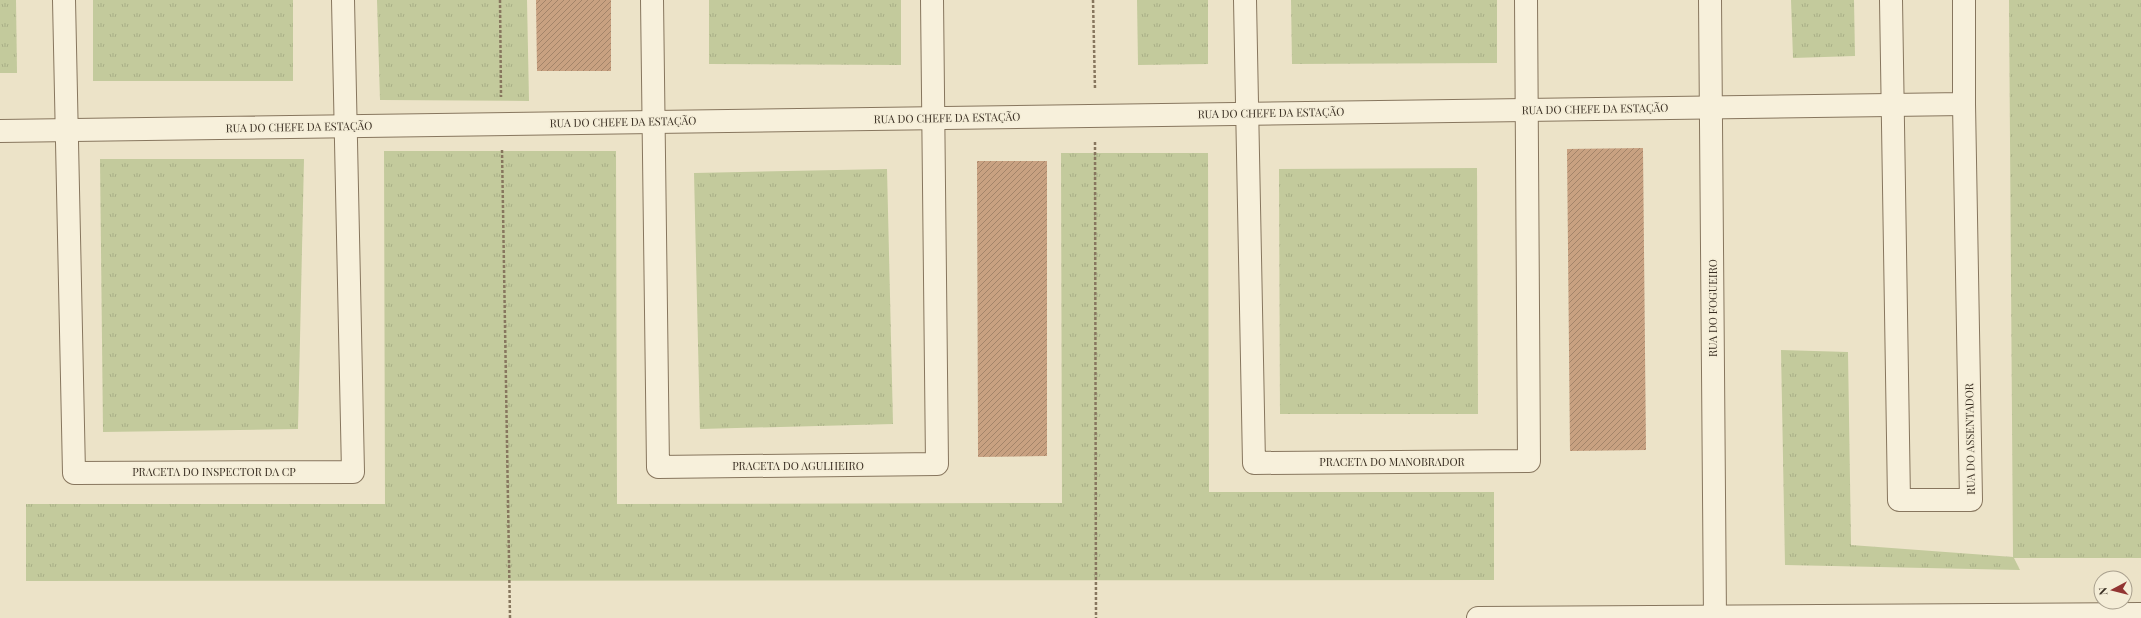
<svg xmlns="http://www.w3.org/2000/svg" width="2141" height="618" font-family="'Playfair Display',serif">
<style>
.grass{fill:url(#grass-tufts)}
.building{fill:url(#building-hatch)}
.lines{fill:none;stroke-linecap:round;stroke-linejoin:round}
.street-casing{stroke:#87765e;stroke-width:24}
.path{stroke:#87765e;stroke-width:2.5;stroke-dasharray:3 2;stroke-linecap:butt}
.street{stroke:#f7f0db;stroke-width:22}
.labels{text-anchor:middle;stroke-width:3;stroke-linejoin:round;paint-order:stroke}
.street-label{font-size:11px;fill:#382d21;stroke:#f4edd7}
</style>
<defs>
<pattern id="grass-tufts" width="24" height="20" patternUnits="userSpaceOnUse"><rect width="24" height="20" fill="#c3ca9c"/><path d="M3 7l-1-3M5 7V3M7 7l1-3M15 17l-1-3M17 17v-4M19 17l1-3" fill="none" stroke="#a8ae86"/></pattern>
<pattern id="building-hatch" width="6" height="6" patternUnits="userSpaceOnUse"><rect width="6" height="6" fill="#c8a181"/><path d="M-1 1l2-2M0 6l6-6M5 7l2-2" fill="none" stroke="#a38469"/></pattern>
</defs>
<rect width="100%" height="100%" fill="#ece3c8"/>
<g class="grass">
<polygon points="0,0 16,0 17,73 0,73"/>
<rect x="93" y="0" width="200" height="81"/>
<polygon points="377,0 527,0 529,101 380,100"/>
<polygon points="709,0 901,0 901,65 709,64"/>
<polygon points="1137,0 1208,0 1208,64 1138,65"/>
<polygon points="1291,0 1497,0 1497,63 1292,64"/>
<polygon points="1791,0 1854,0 1855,56 1793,58"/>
<polygon points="2009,0 2141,0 2141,558 2014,558 2020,570 1785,565 1781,350 1848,352 1851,545 2013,557"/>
<polygon points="384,151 616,151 617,504 1062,503 1061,153 1208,153 1209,492 1494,492 1494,580 26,581 26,504 385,504"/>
<polygon points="100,159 304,159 298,429 103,432"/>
<polygon points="1477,168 1478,414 1280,414 1279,169"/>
<polygon points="887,169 893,424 700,429 694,173"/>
</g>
<g class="building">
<polygon points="536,0 611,0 611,71 537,71"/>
<polygon points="1643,148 1646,450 1570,451 1567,149"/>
<polygon points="977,161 1047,161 1047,456 978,457"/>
</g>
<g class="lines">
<defs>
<g id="street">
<polyline points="64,0 74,473 353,472 343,0"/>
<polyline points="652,0 658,467 937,464 932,0"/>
<polyline points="1245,0 1254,463 1529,461 1526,0"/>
<polyline points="1710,0 1715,618"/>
<polyline points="1891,0 1899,500 1971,500 1964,104"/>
<polyline points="0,131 1964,104 1964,0"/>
<polyline points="1478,618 2141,614"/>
</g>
</defs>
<use href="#street" class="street-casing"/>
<g class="path">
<polyline points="500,0 501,97"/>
<polyline points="1093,0 1095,89"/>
<polyline points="1095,142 1096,618"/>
<polyline points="502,150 510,618"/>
</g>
<use href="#street" class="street"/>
</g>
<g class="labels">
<g class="street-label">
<text transform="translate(1595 109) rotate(-1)" y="4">RUA DO CHEFE DA ESTAÇÃO</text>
<text transform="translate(1271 113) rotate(-1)" y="4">RUA DO CHEFE DA ESTAÇÃO</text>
<text transform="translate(947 118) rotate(-1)" y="4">RUA DO CHEFE DA ESTAÇÃO</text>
<text transform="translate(623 122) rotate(-1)" y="4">RUA DO CHEFE DA ESTAÇÃO</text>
<text transform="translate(299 127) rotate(-1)" y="4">RUA DO CHEFE DA ESTAÇÃO</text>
<text transform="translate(1713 308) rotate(-90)" y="4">RUA DO FOGUEIRO</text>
<text transform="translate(1970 439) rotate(-91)" y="4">RUA DO ASSENTADOR</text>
<text x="1392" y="466">PRACETA DO MANOBRADOR</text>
<text x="798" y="470">PRACETA DO AGULHEIRO</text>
<text x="214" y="476">PRACETA DO INSPECTOR DA CP</text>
</g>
</g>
<g transform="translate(2113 590) rotate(263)"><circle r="19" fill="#f4edd7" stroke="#a9a08e"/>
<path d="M0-3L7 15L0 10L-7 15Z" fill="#923532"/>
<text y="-6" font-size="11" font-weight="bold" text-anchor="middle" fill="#382d21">N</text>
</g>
</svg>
